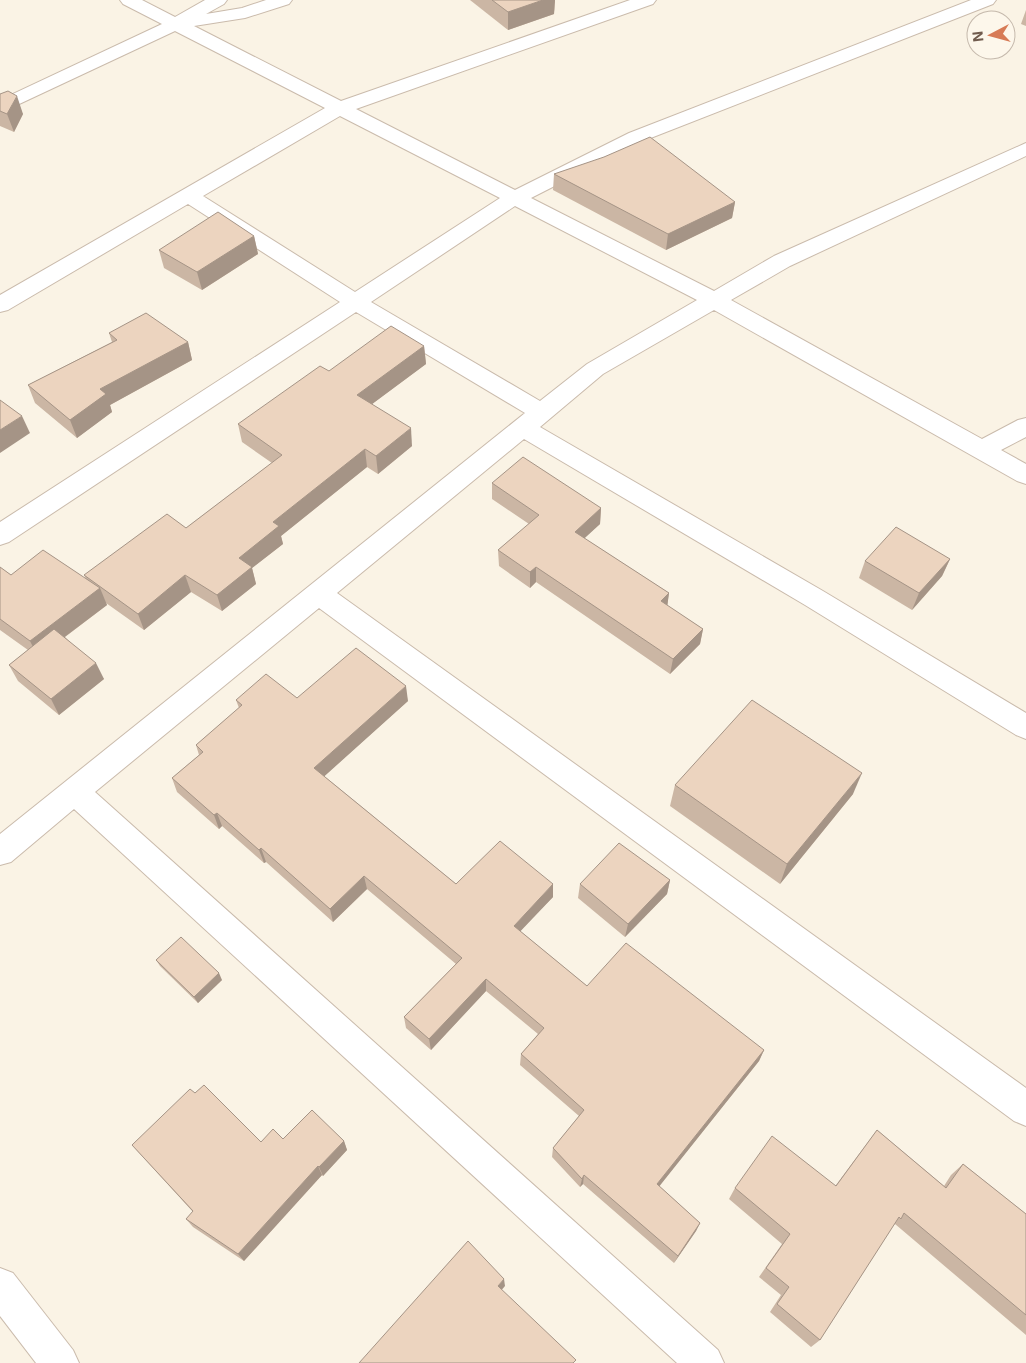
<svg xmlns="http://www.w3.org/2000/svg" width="1026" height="1363" font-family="Inter,sans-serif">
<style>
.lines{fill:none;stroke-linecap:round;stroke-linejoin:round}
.minor-casing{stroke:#cabbac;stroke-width:2}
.minor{fill:#fff;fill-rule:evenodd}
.wall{fill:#cbb6a4}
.shaded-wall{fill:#a59486}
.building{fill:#ecd4bf;stroke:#a59486}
</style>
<rect width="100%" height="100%" fill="#faf3e5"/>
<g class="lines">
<defs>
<g id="minor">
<path d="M120,0H142L175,17L205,0H227L224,4L206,14L242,8L266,0H292L289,4L245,18L194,26L341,101L630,0H656L653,4L356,109L515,190L629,133L971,0H996L993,4L643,141L531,198L714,291L774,256L1026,143V156L790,266L731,300L982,439L1018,420L1026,418V437L1001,450L1026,464V484L1017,481L714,310L603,374L540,427L823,591L1026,713V739L1016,735L805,605L524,439L337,593L1026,1088V1126L1014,1121L319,608L95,792L718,1350L724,1363H677L74,809L11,862L0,865V834L525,413L356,312L9,542L0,545V522L340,302L188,204L8,310L0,312V295L325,108L175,31L0,113V100L162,24L123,4ZM340,116L500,198L355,292L203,196ZM515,206L697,300L587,364L540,401L371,302Z"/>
<polygon points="0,1268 13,1273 73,1350 79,1363 36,1363 0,1316"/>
</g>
</defs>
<use href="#minor" class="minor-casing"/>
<use href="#minor" class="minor"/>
</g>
<g class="wall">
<polygon points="470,0 555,0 554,14 508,30"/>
<polygon points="1026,10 1026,26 1021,24"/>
<polygon points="0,94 23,114 14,132 0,126"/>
<polygon points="554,174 735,202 732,218 666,250 553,190"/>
<polygon points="254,236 258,254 202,290 164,268 159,250"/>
<polygon points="109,333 188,342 192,360 110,405 112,412 77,438 35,403 28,385 112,342"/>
<polygon points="424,346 426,364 372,404 412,446 378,474 367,467 281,536 283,544 252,568 256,584 222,611 191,592 144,630 106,603 107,605 65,637 104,679 59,715 18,681 9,665 28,650 0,630 0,567 11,575 86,579 84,575 186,528 272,463 242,442 238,424 329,371"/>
<polygon points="492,483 601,508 600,524 584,538 669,593 667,606 703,629 700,644 670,674 536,582 530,588 499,566 498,550 529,524 492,499"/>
<polygon points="950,559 942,576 912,610 859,578 865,561"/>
<polygon points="297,698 408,701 324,776 456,884 553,897 520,931 587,986 764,1050 759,1061 659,1186 700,1223 696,1231 674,1263 583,1184 580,1187 552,1157 553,1148 579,1116 520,1065 521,1054 538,1034 486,991 431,1050 406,1028 404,1017 456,964 367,889 333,922 266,862 264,863 222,826 219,829 177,792 172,778 199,755 196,745 239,708 236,700"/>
<polygon points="675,785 853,794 780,884 670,806"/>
<polygon points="670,880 667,894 625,937 578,898 580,884"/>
<polygon points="156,960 222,980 198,1003 160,966"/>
<polygon points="195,1093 261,1142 283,1139 344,1141 347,1150 323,1176 322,1175 244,1261 193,1227 186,1219 193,1212 132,1145"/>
<polygon points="877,1130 944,1186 951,1175 963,1164 1026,1214 1026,1335 895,1224 893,1226 820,1340 811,1347 770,1312 781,1295 759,1277 782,1244 729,1199 735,1188 836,1185"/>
</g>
<g class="shaded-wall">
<polygon points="543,0 555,0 554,14 508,30 508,12"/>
<polygon points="17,96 23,114 14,132 7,114"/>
<polygon points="735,202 732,218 666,250 668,234"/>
<polygon points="254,236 258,254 202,290 197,272"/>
<polygon points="188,342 192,360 110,405 112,412 77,438 70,420 100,389"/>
<polygon points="424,346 426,364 360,413 357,395"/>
<polygon points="22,416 30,433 0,453 0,430"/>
<polygon points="411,428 412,446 378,474 376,456"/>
<polygon points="365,449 367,467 281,536 283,544 252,568 256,584 222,611 217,595 239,558 273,522"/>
<polygon points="601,508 600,524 574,548 575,532"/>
<polygon points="950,559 942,576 912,610 919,593"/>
<polygon points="536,567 536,582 530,588 530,572"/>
<polygon points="185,575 191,592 144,630 138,614"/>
<polygon points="100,588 107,605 38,657 30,641"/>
<polygon points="669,593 667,608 661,601"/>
<polygon points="703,629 700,644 670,674 673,659"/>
<polygon points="96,663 104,679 59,715 51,699"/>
<polygon points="406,686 408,701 318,782 314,768"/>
<polygon points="862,773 853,794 780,884 787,864"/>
<polygon points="217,813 222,826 219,829 214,815"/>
<polygon points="261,848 266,862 264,863 259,850"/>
<polygon points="364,876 367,889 333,922 330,909"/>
<polygon points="670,880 667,894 625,937 628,924"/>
<polygon points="553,884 553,897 514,938 514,926"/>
<polygon points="219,973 222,980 198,1003 194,997"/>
<polygon points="486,979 486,991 431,1050 429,1039"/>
<polygon points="764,1050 759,1061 654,1193 657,1184"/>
<polygon points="344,1141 347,1150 323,1176 319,1167"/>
<polygon points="318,1166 322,1175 244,1261 238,1254"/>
<polygon points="584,1175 583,1184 580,1187 582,1179"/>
<polygon points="700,1223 696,1231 674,1263 678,1256"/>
<polygon points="504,1279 505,1286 499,1293 498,1286"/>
</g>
<g class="building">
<polygon points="492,0 543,0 508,12"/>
<polygon points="8,91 17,96 7,114 0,111 0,94"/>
<polygon points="650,137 735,202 668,234 554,174 604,157"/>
<polygon points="218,212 254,236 197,272 159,250"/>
<polygon points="146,313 188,342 100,389 106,394 70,420 28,385 117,340 109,333"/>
<polygon points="391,326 424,346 357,395 411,428 376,456 365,449 273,522 279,526 239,558 252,567 217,595 185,575 138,614 84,575 167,514 186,528 282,455 238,424 320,366 329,371"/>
<polygon points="0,400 22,416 0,430"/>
<polygon points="523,457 601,508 575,532 669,593 661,601 703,629 673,659 536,567 530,572 498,550 539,515 492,483"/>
<polygon points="896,527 950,559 919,593 865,561"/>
<polygon points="43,550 100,588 30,641 0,619 0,567 11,575"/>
<polygon points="54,629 96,663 51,699 9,665"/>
<polygon points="356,648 406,686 314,768 456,884 500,841 553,884 514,926 587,986 626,943 764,1050 657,1184 700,1223 678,1256 584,1175 582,1179 553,1148 584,1110 521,1054 544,1028 486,979 429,1039 404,1017 462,958 364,876 330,909 261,848 259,850 217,813 214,815 172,778 203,752 196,745 242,705 236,700 266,674 297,698"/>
<polygon points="752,700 862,773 787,864 675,785"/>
<polygon points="619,843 670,880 628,924 580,884"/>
<polygon points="181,937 219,973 194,997 156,960"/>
<polygon points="204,1085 261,1142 273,1129 283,1139 312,1110 344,1141 319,1167 318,1166 238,1254 186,1219 193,1211 132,1145 190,1089 195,1093"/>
<polygon points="877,1130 946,1188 963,1164 1026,1214 1026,1315 904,1213 901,1219 899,1217 820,1340 777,1304 789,1287 766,1268 790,1234 735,1188 772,1136 836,1186"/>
<polygon points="468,1241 504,1279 498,1286 576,1360 573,1363 359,1363"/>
</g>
<g transform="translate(991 35) rotate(264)"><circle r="24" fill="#fdf7eb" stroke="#c5b9ac"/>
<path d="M0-4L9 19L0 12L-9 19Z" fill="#d77b56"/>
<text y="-8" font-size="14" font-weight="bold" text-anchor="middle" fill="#705b4d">N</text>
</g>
</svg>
